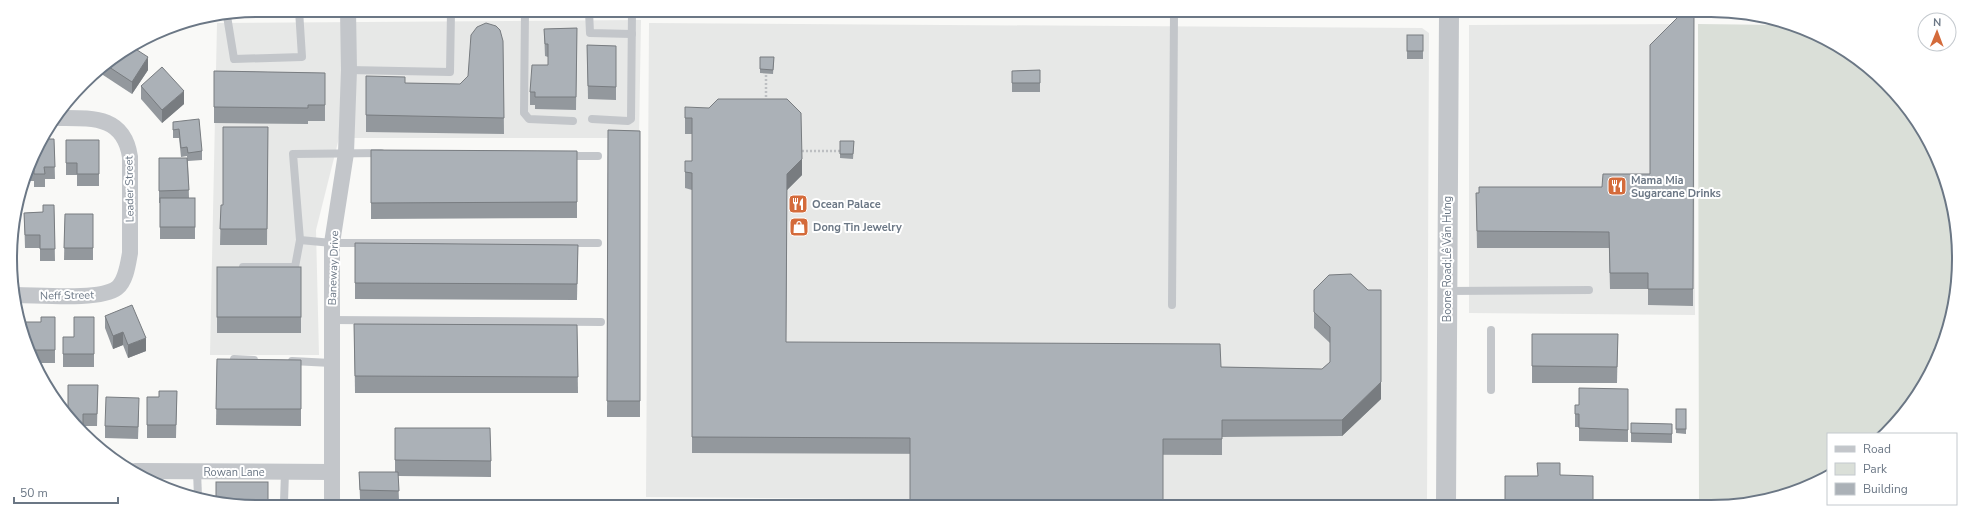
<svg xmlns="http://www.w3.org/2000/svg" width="1969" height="517" font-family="'Nunito Sans',sans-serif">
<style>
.built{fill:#e7e8e7}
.green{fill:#dadfd8}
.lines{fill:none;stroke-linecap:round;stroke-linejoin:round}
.path{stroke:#bdbfc2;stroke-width:2.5;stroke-dasharray:2 2;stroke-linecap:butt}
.service{stroke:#c3c6ca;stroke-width:8}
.minor{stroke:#c3c6ca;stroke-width:16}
.tertiary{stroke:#c3c6ca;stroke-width:20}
.wall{fill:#93989d}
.shaded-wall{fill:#787c80}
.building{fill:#abb1b7;stroke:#787c80}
.labels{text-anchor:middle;stroke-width:4;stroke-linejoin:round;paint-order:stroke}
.poi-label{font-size:11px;font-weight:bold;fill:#6b7785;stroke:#fff;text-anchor:start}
.street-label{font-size:11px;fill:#6b7785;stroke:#fff}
.rim{fill:none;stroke:#6b7785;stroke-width:2}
</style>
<rect width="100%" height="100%" fill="#f9f9f7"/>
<g class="built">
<polygon points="641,20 639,138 339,138 316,230 319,355 210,355 217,23"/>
<polygon points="649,23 1422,28 1429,33 1427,504 866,503 866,499 646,497"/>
<polygon points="1694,24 1695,315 1469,313 1469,25"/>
</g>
<polygon class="green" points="1698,24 1783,25 1848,52 1917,120 1954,210 1954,307 1926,383 1884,434 1828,434 1828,474 1806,488 1743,505 1699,505"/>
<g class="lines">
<g class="path">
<polyline points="766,101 766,74"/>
<polyline points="802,151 840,151"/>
</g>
<g class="service">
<polyline points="525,11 524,113 529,119 573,121"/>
<polyline points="589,11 590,33 632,34"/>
<polyline points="227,16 234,59 302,57 299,10"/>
<polyline points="349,70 450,72 451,11"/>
<polyline points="592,119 628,121 631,119 632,11"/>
<polyline points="567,156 598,156"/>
<polyline points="300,240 332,243 598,243"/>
<polyline points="243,267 295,267 300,240 293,154 381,153"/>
<polyline points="1448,291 1589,290"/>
<polyline points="1172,305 1174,13"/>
<polyline points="331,320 601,322"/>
<polyline points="234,359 254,360"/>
<polyline points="292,361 331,363"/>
<polyline points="1491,390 1491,330"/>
<polyline points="197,471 198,497"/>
<polyline points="284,502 285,472"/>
</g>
<g class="minor">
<path d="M16,295C39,295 100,301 117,288C126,281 128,264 130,253V157C124,116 93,118 59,118"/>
<polyline points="135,471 332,472"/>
<polyline points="332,502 332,243 346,153 349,70 348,10"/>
</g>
<polyline class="tertiary" points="1446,504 1449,14"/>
</g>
<g class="wall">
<polygon points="1694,16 1693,306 1648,305 1648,289 1610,289 1609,248 1477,248 1476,193 1602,187 1650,174"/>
<polygon points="577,28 576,110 535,109 535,105 530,105 530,92 548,65 548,57 545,56 544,29"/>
<rect x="1407" y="35" width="16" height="24"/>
<polygon points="503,41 504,134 366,132 366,76 405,83 460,84"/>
<polygon points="587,45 616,46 616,100 588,99"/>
<polygon points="134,48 148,70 132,94 103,75 103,66"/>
<polygon points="760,57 774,57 773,74 760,73"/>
<polygon points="1040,70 1040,92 1012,92 1012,71"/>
<polygon points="214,71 325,73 325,121 308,121 308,124 214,123"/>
<polygon points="92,75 91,82 87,82"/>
<polygon points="141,86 184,104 162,123 141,99"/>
<polygon points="685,107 802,175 787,190 786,342 1221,367 1322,369 1330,362 1330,343 1314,328 1314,290 1381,399 1342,436 1222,437 1222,455 692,453 692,190 685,188 685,161 692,161 692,134 685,134"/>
<polygon points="173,122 202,151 202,160 188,161 189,198 195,198 195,239 160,239 160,203 159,203 159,158 187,158 187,156 181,157 179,138 173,138"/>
<polygon points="268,127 267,245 220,245 221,205 223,205"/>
<polygon points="608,130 640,131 640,417 607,417"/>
<polygon points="54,139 55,179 45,179 45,187 34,187 34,181 27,181 36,148"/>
<polygon points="66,140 99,140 99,186 77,186 77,175 66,175"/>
<polygon points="840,141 854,141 853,159 840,158"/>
<polygon points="371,150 577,151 577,218 371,219"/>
<polygon points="54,205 55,261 40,261 40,248 25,248 24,213 43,212"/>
<polygon points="65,214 93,214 93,260 64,260"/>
<polygon points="15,227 15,241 11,241"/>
<polygon points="355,243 578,245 577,300 355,299"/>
<rect x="217" y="267" width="84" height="66"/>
<polygon points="105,316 146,351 128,358 123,345 113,349 105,328"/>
<polygon points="55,317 55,363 38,363 23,331 41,322"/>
<polygon points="94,317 94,367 63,367 63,337 74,337"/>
<polygon points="354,324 577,325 578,393 355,393"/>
<polygon points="1532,334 1618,334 1617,383 1532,383"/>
<polygon points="217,359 301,360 301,426 216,425"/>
<polygon points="98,385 97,426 83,426 83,430 68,416"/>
<polygon points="1628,389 1628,442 1579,441 1579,427 1575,427 1575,405 1579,405"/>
<polygon points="177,391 176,438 147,438 147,397 159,397"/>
<polygon points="1676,409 1686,409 1686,434 1676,433"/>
<polygon points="139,411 138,439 105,438 105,426"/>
<polygon points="1631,423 1672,424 1672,443 1631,442"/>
<polygon points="395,428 491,461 491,477 398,476 399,500 360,499 359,472 395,472"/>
</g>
<g class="shaded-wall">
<polygon points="148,57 148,70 132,94 132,82"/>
<polygon points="184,91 184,104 162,123 162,110"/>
<polygon points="802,159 802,175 787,190 787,174"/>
<polygon points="123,332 123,345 113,349 113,336"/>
<polygon points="146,338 146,351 128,358 128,345"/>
<polygon points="1381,382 1381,399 1342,436 1342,420"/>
</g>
<g class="building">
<polygon points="1694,16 1693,289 1648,289 1648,273 1610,273 1609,232 1477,231 1476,193 1479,193 1479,187 1602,187 1603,174 1650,174 1650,45 1678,17"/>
<polygon points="486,23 496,26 500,30 503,41 504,118 366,115 366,76 405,77 405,83 460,84 468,76 471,35 477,27"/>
<polygon points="577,28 576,97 535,97 535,92 530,92 532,65 548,65 548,44 545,44 544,29"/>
<rect x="1407" y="35" width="16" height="16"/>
<polygon points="587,45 616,46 616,87 588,86"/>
<polygon points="134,48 148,57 132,82 106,65"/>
<polygon points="760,57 774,57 773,70 760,69"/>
<polygon points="162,67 184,91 162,110 141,86"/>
<polygon points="1040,70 1040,83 1012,83 1012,71"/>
<polygon points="214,71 325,73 325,105 308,105 308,108 214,107"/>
<polygon points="718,99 787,99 801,113 802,159 787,174 786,342 1220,344 1221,367 1322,369 1330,362 1330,327 1314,312 1314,290 1329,275 1351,274 1368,290 1381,290 1381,382 1342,420 1222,420 1222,439 1163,439 1163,504 910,503 910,438 692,437 692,173 685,172 685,161 692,161 692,118 685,118 685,107 709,108"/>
<polygon points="199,119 202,151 188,153 187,147 181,148 179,129 173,130 173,122"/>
<polygon points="223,127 268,127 267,229 220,229 221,205 223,205"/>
<polygon points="608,130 640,131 640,401 607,401"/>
<polygon points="43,139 54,139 55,167 44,167 45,174 34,174 34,168 30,168 36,148"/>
<polygon points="66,140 99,140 99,174 77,174 77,163 66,163"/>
<polygon points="840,141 854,141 853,154 840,154"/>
<polygon points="371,150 577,151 577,202 371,203"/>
<polygon points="159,158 187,158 189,190 159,191"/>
<rect x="160" y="198" width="35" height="29"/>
<polygon points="43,205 54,205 55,249 40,249 40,235 25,235 24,213 43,212"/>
<polygon points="65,214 93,214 93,248 64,248"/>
<polygon points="355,243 578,245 577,284 355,283"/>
<rect x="217" y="267" width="84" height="50"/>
<polygon points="132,305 146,338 128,345 123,332 113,336 105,316"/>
<polygon points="41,317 55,317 55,350 32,350 23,331 23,322 41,322"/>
<polygon points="74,317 94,317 94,354 63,354 63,337 74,337"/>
<polygon points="354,324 577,325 578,377 355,376"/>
<polygon points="1532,334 1618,334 1617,367 1532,366"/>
<polygon points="217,359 301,360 301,409 216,409"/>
<polygon points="68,385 98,385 97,414 83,414 83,425 78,425 68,416"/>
<polygon points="1579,388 1628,389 1628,430 1579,428 1579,414 1575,414 1575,405 1579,405"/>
<polygon points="159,391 177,391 176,425 147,425 147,397 159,397"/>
<polygon points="106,397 139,398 138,427 105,426"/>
<rect x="1676" y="409" width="10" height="20"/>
<polygon points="1631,423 1672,424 1672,434 1631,433"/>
<polygon points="395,428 490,428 491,461 395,460"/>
<polygon points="1537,463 1560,463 1560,475 1593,476 1593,505 1505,504 1505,476 1538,476"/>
<polygon points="359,472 398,472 399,491 360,490"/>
<rect x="216" y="482" width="52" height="20"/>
</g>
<defs>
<symbol id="restaurant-square" viewBox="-11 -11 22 22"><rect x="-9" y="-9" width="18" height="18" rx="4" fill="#d46b3b" stroke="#fff"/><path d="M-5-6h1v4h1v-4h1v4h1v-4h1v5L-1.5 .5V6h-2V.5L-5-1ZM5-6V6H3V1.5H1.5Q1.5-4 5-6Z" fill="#fff"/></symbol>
<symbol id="shop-square" viewBox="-11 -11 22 22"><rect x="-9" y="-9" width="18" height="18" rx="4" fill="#d46b3b" stroke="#fff"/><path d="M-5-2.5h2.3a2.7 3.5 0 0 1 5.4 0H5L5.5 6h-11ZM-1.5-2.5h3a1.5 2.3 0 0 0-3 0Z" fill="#fff"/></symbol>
</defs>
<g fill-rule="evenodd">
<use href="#restaurant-square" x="1606" y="175" width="22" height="22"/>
<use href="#restaurant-square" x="787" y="193" width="22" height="22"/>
<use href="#shop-square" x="788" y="216" width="22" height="22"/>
</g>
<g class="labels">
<g class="poi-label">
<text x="1631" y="184">Mama Mia<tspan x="1631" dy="13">Sugarcane Drinks</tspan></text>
<text x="812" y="208">Ocean Palace</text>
<text x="813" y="231">Dong Tin Jewelry</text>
</g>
<g class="street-label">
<text transform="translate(129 189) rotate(-91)" y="4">Leader Street</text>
<text transform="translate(1447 259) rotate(-90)" y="4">Boone Road;Lê Văn Hưng</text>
<text transform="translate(333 268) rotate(-88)" y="4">Baneway Drive</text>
<text transform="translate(67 295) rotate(-1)" y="4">Neff Street</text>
<text x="234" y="476">Rowan Lane</text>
</g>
</g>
<path d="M0 0H1969V517H0ZM258 17H1711A241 241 0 0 1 1952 258V259A241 241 0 0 1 1711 500H258A241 241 0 0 1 17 259V258A241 241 0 0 1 258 17Z" fill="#fff" fill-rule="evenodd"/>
<path class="rim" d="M258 17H1711A241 241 0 0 1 1952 258V259A241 241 0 0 1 1711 500H258A241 241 0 0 1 17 259V258A241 241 0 0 1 258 17Z"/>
<rect x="1827" y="433" width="130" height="72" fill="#ffffff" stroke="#c4c9ce"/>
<rect x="1835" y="446" width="20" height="6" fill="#c3c6ca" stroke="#c4c9ce"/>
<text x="1863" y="453" font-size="12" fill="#6b7785">Road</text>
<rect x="1835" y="463" width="20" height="12" fill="#dadfd8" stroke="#c4c9ce"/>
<text x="1863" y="473" font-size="12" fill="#6b7785">Park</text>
<rect x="1835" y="483" width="20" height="12" fill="#abb1b7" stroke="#c4c9ce"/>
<text x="1863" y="493" font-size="12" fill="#6b7785">Building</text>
<g transform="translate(1937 32) rotate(1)"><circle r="19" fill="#ffffff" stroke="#c4c9ce"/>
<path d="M0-3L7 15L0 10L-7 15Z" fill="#d46b3b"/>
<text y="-6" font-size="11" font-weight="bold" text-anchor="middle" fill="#6b7785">N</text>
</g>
<path d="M14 497v6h104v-6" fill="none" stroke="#6b7785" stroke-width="2"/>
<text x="20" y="497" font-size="12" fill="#6b7785" stroke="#ffffff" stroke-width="3" paint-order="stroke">50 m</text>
</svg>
